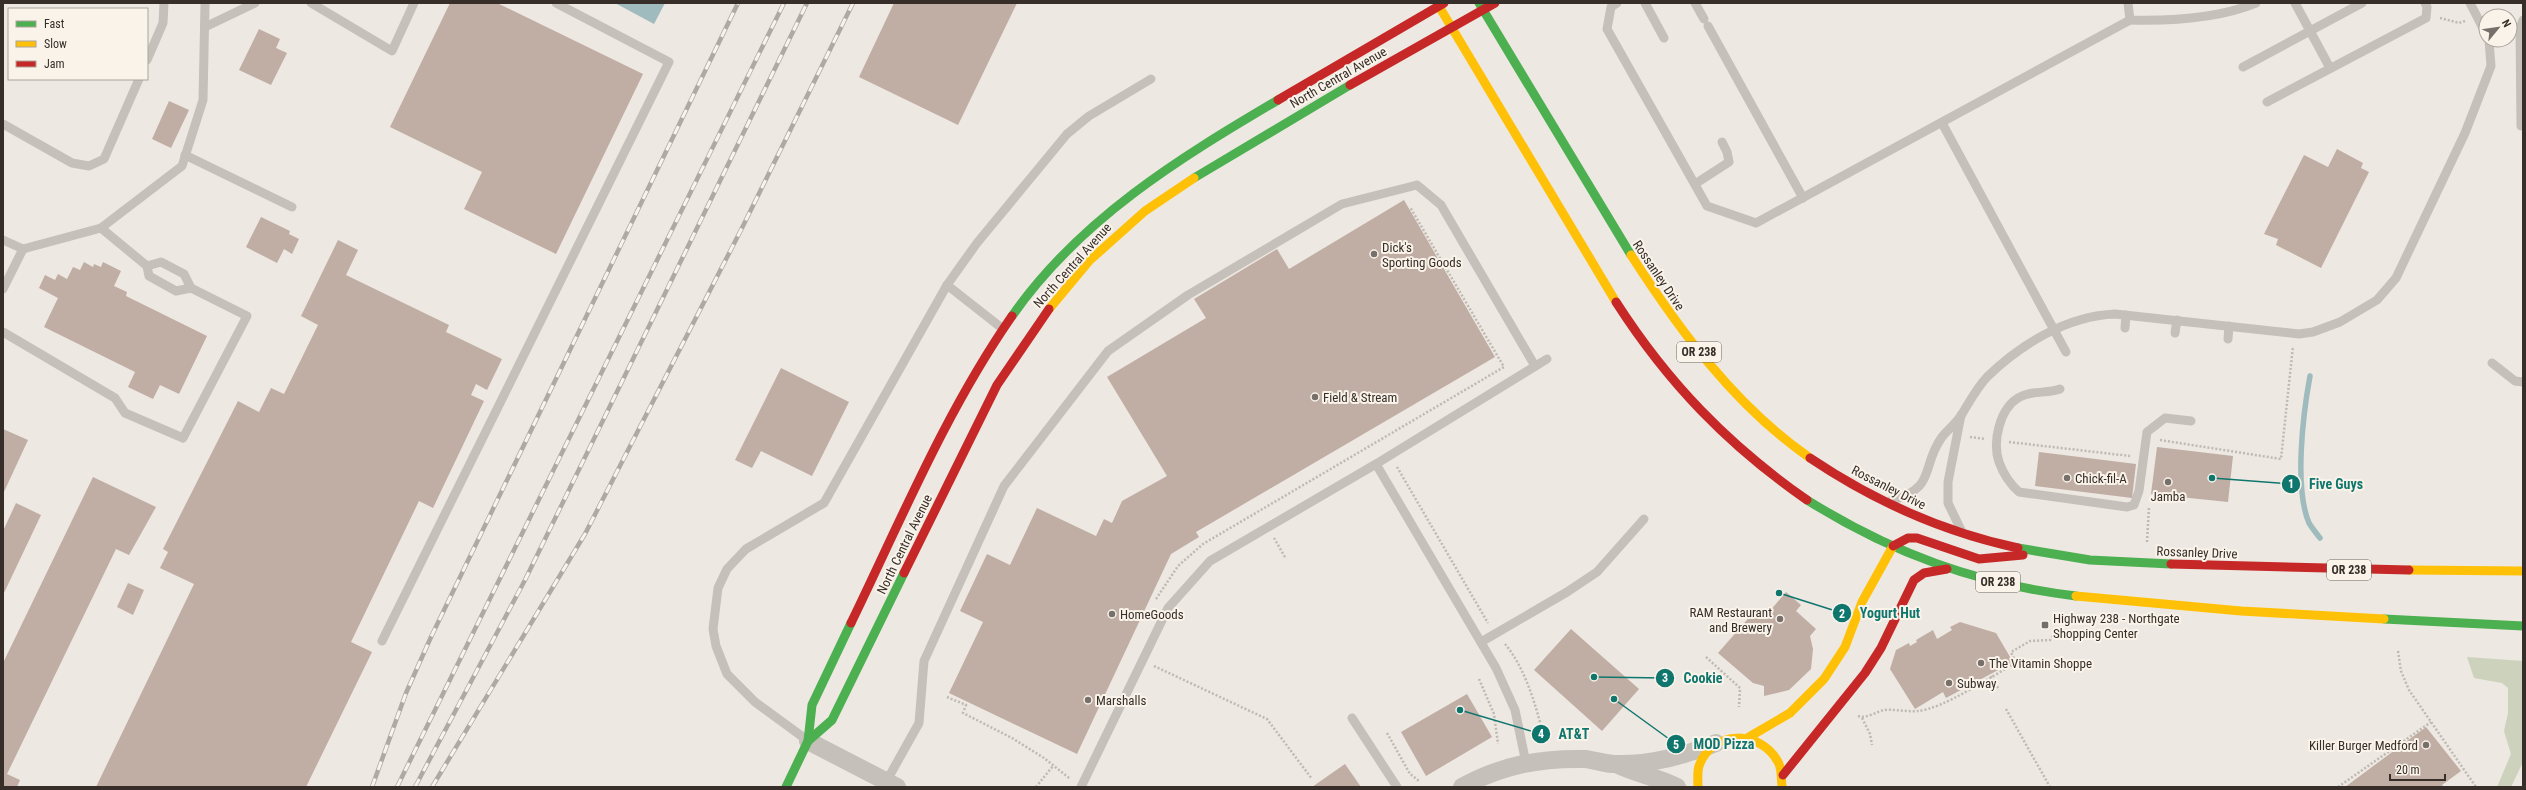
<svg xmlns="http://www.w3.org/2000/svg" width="2526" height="790" font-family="'Roboto Condensed',sans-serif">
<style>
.green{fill:#cdd2bc}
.water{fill:#9fbbbe}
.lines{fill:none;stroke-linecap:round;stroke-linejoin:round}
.stream{stroke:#9fbbbe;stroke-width:5.5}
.building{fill:#c0aea4}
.path{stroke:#bfb9b3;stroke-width:2.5;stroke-dasharray:2 2;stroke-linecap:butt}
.lane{stroke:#c6c0ba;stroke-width:9}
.street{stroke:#c6c0ba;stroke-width:18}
.fast{stroke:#4caf50;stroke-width:9}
.slow{stroke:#ffc107;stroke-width:9}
.jam{stroke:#c62828;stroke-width:9}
.rail-casing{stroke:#aea9a5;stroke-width:4.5}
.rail{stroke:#f9f3ea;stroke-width:3;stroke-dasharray:9;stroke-linecap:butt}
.poi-dot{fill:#776f6a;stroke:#f9f3ea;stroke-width:1.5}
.labels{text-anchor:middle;stroke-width:4;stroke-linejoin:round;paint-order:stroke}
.shield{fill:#f9f3ea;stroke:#716963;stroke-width:1}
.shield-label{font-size:12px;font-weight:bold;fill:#372e29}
.street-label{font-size:13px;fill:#372e29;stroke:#f9f3ea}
.poi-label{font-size:13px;fill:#372e29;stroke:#f9f3ea;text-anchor:start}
.leader{fill:none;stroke:#0f766e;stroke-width:1.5}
.callout-dot{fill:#0f766e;stroke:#f9f3ea;stroke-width:1.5}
.mark-label{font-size:12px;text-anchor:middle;font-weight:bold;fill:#fff}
.callout-label{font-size:14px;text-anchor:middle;font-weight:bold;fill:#0f766e;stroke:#f9f3ea;stroke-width:4;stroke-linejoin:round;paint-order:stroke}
</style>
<rect width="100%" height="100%" fill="#ede8e2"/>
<polygon class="green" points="2467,657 2523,661 2523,762 2511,787 2497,787 2511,754 2504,731 2508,713 2508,688 2502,683 2474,678"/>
<polygon class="water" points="615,3 665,3 654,24"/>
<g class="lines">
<path class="stream" d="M2310,376C2303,414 2294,488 2309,523C2312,528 2316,533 2320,538"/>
</g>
<g class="building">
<polygon points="450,3 497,3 643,74 556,254 464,209 482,172 390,127"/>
<polygon points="894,3 1017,3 958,125 859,77"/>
<polygon points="259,29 280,39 276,48 287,53 271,85 239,70"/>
<polygon points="169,101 189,110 171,148 152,139"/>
<polygon points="2337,149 2363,163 2361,168 2369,172 2321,268 2276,245 2278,239 2264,234 2304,155 2328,167"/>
<polygon points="1404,200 1495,357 1196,532 1199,537 1171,554 1077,754 949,693 983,622 960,611 987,554 1010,565 1037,508 1096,536 1104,519 1112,523 1122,501 1167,476 1107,377 1206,318 1194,299 1277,249 1289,269"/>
<polygon points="261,217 290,231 289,234 299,239 292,254 284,249 277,263 246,247"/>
<polygon points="338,240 358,250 346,275 449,325 446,332 502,359 487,390 476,384 471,395 484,401 433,508 419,501 351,642 372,652 306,787 96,787 194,584 160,568 168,552 163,549 238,401 259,412 271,388 284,394 318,325 301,316"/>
<polygon points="84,262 93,267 94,264 101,267 103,262 121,271 114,286 127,292 126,296 207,336 179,394 160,385 153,399 128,387 135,372 44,327 58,298 39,288 45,275 55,280 58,274 67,279 73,267 80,270"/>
<polygon points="781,368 849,402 812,476 761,451 752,468 735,460"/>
<polygon points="3,429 28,440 3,494"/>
<polygon points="2157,447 2233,456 2228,502 2151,494"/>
<polygon points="2039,452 2136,464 2132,498 2035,486"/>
<polygon points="93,477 156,507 129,555 116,549 7,774 20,780 17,787 3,787 3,663"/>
<polygon points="16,503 41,515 3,595 3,531"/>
<polygon points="128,583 144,590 133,615 117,607"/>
<polygon points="1786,592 1801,605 1796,611 1816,629 1810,636 1813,649 1811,669 1789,690 1764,696 1764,686 1753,683 1718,653 1753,613 1759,618 1766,609 1769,612"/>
<polygon points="1960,622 1996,633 2013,662 1946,698 1943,692 1915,709 1890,669 1896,650 1909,643 1910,646 1917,642 1916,640 1933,630 1937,639 1952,630 1950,627"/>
<polygon points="1571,629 1639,689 1602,731 1534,670"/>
<polygon points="1467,694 1492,737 1426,776 1401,732"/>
<polygon points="2426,727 2461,771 2442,785 2444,787 2345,787"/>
<polygon points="1345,764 1361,787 1312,787"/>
</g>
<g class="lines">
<g class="path">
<polyline points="2440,18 2459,23 2465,21"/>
<polyline points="1970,437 1985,439"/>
<polyline points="2160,440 2281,459 2293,346"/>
<polyline points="2009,442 2130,456"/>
<polyline points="1397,467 1488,623"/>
<polyline points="1274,538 1286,559"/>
<polyline points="2147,542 2149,507"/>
<polyline points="1156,599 1178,566 1203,544 1504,367 1410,207"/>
<path d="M1505,644C1525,668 1535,703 1543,733"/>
<polyline points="2398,651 2401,671 2409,690 2476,787"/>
<polyline points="1706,657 1740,688 1739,707"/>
<polyline points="1154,666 1267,719 1312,779"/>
<polyline points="1991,676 1999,690"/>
<polyline points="1479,679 1494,714 1498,744"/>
<polyline points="947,697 966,705 963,713 1012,738 1044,758 1069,778"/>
<polyline points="2006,709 2050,787"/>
<path d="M1858,716C1866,719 1876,712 1884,710C1896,709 1906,712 1917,711C1942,710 1993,675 2016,663L2011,652L2030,641L2050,640L2058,628"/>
<polyline points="1862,718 1870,734 1872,745"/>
<polyline points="1387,733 1410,774 1419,781"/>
<polyline points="1036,787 1053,766"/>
<polyline points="2338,787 2431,722"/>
</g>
<g class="lane">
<polyline points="311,3 392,51 414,3"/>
<polyline points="1617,3 1611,7 1607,29 1707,206 1756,223 2130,20"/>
<polyline points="1645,3 1664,38"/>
<polyline points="1695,3 1704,19"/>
<path d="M2128,3L2130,20C2171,21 2217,19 2256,3"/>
<polyline points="2295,3 2330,68"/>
<polyline points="2470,3 2486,34"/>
<polyline points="1708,26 1803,198"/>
<polyline points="205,27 255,3"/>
<polyline points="147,60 163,23 164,3"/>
<polyline points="2243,67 2362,3"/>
<polyline points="2267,102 2426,18 2427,7 2425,3"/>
<polyline points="1942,123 2066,352"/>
<polyline points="3,124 72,163 89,166 104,159 139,79"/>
<polyline points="2521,126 2520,28 2523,20"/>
<polyline points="185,155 292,207"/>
<polyline points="1695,184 1729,162 1727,152 1722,142"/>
<polyline points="3,240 23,249 101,228 182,166 203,100 205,3"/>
<polyline points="147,266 161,262 184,274 191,288"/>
<polyline points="947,285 1003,329"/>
<polyline points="3,289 23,249"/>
<polyline points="2125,328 2126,315"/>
<polyline points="3,332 115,398 125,413 183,438 247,316 191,288 176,291 149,276 147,266 101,228"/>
<polyline points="2175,333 2177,320"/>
<polyline points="2228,339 2229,326"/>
<polyline points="2492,363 2515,381 2523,382"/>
<path d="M2060,389C2047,394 2030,390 2018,398C2000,409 1992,441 1999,462C2003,473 2010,484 2019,492L2127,507L2134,505L2139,491L2147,432L2165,418L2191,421"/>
<polyline points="1376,464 1547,359"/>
<path d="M1890,501C1938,488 1920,467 1942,437C1948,429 1957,423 1962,414C1970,401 1976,389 1987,377C2021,344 2067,316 2115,314L2299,334L2313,332L2340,322L2377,300L2396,278L2465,133L2491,66L2489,40"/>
<polyline points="1961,530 1948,503 1948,482 1961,415"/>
<polyline points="382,641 669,62 556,3"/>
<polyline points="1481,642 1567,592 1597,572 1644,519"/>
<polyline points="1352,718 1397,787"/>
<polyline points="807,740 755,702 727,674 716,646 713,629 718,588 727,569 746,549 824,503 947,285 977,243 1067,134 1089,116 1151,79"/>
<polyline points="886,782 919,723 924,661 1004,486 1108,351 1188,295 1342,204 1417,185 1441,205 1535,366"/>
<polyline points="1081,787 1168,608 1210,561 1376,464 1496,668 1515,710 1526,763"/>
</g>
<g class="street">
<polyline points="808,741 897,787"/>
<path d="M1616,764C1636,774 1658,777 1677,787"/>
<path d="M1462,787C1502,765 1540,758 1585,759C1595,760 1605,764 1615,764C1650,765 1684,756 1716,743"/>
</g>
<g class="fast">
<polyline points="1479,3 1631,255"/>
<polyline points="1194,178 1350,85"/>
<path d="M1012,316C1080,219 1178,159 1278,100"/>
<path d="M1807,500C1892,553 1976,584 2076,596"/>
<polyline points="2018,548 2090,560 2171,564"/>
<polyline points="2384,619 2523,626"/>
<polyline points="808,741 832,720 904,573"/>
<polyline points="786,787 808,741 812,705 851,623"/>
</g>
<g class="slow">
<polyline points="1437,3 1616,302"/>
<path d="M1631,255C1680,331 1735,406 1810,458"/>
<polyline points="1049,309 1089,261 1145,211 1194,178"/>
<polyline points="2409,570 2523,571"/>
<polyline points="2076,596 2241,611 2384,619"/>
<polyline points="1749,737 1790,713 1824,679 1845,647 1862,602 1893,546"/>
<path d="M1698,787C1698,781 1697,772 1699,766C1712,729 1761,730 1778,762C1782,768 1781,779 1782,786"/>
</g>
<g class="jam">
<polyline points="1350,85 1495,3"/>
<polyline points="1278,100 1444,3"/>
<path d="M1616,302C1668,383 1728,445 1807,500"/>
<path d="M1810,458C1874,501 1943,532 2018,548"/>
<polyline points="1893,546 1908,538 1917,538 1979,559 2023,555"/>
<polyline points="2171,564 2409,570"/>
<polyline points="904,573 997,385 1049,309"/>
<path d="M851,623C901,520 946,411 1012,316"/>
<polyline points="1783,775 1865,673 1881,648 1914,580 1924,573 1947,569"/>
</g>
<defs>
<g id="rail">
<polyline points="372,787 406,693 431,637 738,3"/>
<polyline points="397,787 784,3"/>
<polyline points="415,787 525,580 807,3"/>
<polyline points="432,787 585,534 741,230 853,3"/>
</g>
</defs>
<use href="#rail" class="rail-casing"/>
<use href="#rail" class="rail"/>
</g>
<g class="poi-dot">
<circle cx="1374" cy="254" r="4"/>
<circle cx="1315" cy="397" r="4"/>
<circle cx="2067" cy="478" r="4"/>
<circle cx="2168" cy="482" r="4"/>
<circle cx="1112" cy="614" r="4"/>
<circle cx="1780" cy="619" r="4"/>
<rect x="2041" y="621" width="8" height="8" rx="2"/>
<circle cx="1981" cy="663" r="4"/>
<circle cx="1949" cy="683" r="4"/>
<circle cx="1088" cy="700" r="4"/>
<circle cx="2426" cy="745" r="4"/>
</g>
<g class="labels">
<g class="shield">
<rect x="1677" y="342" width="44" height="20" rx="3"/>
<rect x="2327" y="560" width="44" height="20" rx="3"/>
<rect x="1976" y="572" width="44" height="20" rx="3"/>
</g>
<g class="shield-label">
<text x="1699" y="356">OR 238</text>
<text x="2349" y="574">OR 238</text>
<text x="1998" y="586">OR 238</text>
</g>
<g class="street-label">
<text transform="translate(1338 77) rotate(-30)" y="5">North Central Avenue</text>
<text transform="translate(1072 265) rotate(-48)" y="5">North Central Avenue</text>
<text transform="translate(1659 275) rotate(56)" y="5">Rossanley Drive</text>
<text transform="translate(1889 487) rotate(27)" y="5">Rossanley Drive</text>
<text transform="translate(904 544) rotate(-64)" y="5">North Central Avenue</text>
<text transform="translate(2197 552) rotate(2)" y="5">Rossanley Drive</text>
</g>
<g class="poi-label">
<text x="1382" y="252">Dick's<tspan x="1382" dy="15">Sporting Goods</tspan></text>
<text x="1323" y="402">Field &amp; Stream</text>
<text x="2075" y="483">Chick-fil-A</text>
<text x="2168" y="501" text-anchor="middle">Jamba</text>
<text x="1772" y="617" text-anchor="end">RAM Restaurant<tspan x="1772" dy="15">and Brewery</tspan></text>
<text x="1120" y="619">HomeGoods</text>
<text x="2053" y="623">Highway 238 - Northgate<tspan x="2053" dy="15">Shopping Center</tspan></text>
<text x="1989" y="668">The Vitamin Shoppe</text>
<text x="1957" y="688">Subway</text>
<text x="1096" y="705">Marshalls</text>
<text x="2418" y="750" text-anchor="end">Killer Burger Medford</text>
</g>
</g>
<path class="leader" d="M2212 478L2291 484M1779 593L1842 613M1594 677L1665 678M1460 710L1541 734M1614 699L1676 744"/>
<g class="callout-dot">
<circle cx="2212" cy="478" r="4"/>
<circle cx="1779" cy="593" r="4"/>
<circle cx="1594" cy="677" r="4"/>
<circle cx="1460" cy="710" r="4"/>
<circle cx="1614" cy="699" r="4"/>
<circle cx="2291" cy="484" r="10"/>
<circle cx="1842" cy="613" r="10"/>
<circle cx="1665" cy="678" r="10"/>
<circle cx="1541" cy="734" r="10"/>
<circle cx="1676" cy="744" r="10"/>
</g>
<g class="mark-label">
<text x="2291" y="488">1</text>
<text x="1842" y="618">2</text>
<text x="1665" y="682">3</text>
<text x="1541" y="738">4</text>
<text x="1676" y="749">5</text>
</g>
<g class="callout-label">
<text x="2336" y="489">Five Guys</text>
<text x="1890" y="618">Yogurt Hut</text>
<text x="1703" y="683">Cookie</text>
<text x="1574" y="739">AT&amp;T</text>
<text x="1724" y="749">MOD Pizza</text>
</g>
<rect width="2526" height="790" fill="none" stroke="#372e29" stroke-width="8"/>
<rect x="8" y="8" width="140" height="72" fill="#f9f3ea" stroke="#aba49d"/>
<rect x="16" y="21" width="20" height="6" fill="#4caf50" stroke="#aba49d"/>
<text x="44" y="28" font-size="12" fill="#372e29">Fast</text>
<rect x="16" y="41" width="20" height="6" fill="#ffc107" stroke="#aba49d"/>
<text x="44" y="48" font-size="12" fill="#372e29">Slow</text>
<rect x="16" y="61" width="20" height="6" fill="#c62828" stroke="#aba49d"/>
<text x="44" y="68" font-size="12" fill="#372e29">Jam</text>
<g transform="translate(2498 28) rotate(61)"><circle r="19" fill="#f9f3ea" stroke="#aba49d"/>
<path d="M0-3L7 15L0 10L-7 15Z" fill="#776f6a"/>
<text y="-6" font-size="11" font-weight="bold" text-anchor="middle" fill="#372e29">N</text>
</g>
<path d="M2390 774v6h55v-6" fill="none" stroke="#372e29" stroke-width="2"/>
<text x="2396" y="774" font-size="12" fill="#372e29" stroke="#f9f3ea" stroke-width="3" paint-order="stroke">20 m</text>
</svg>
